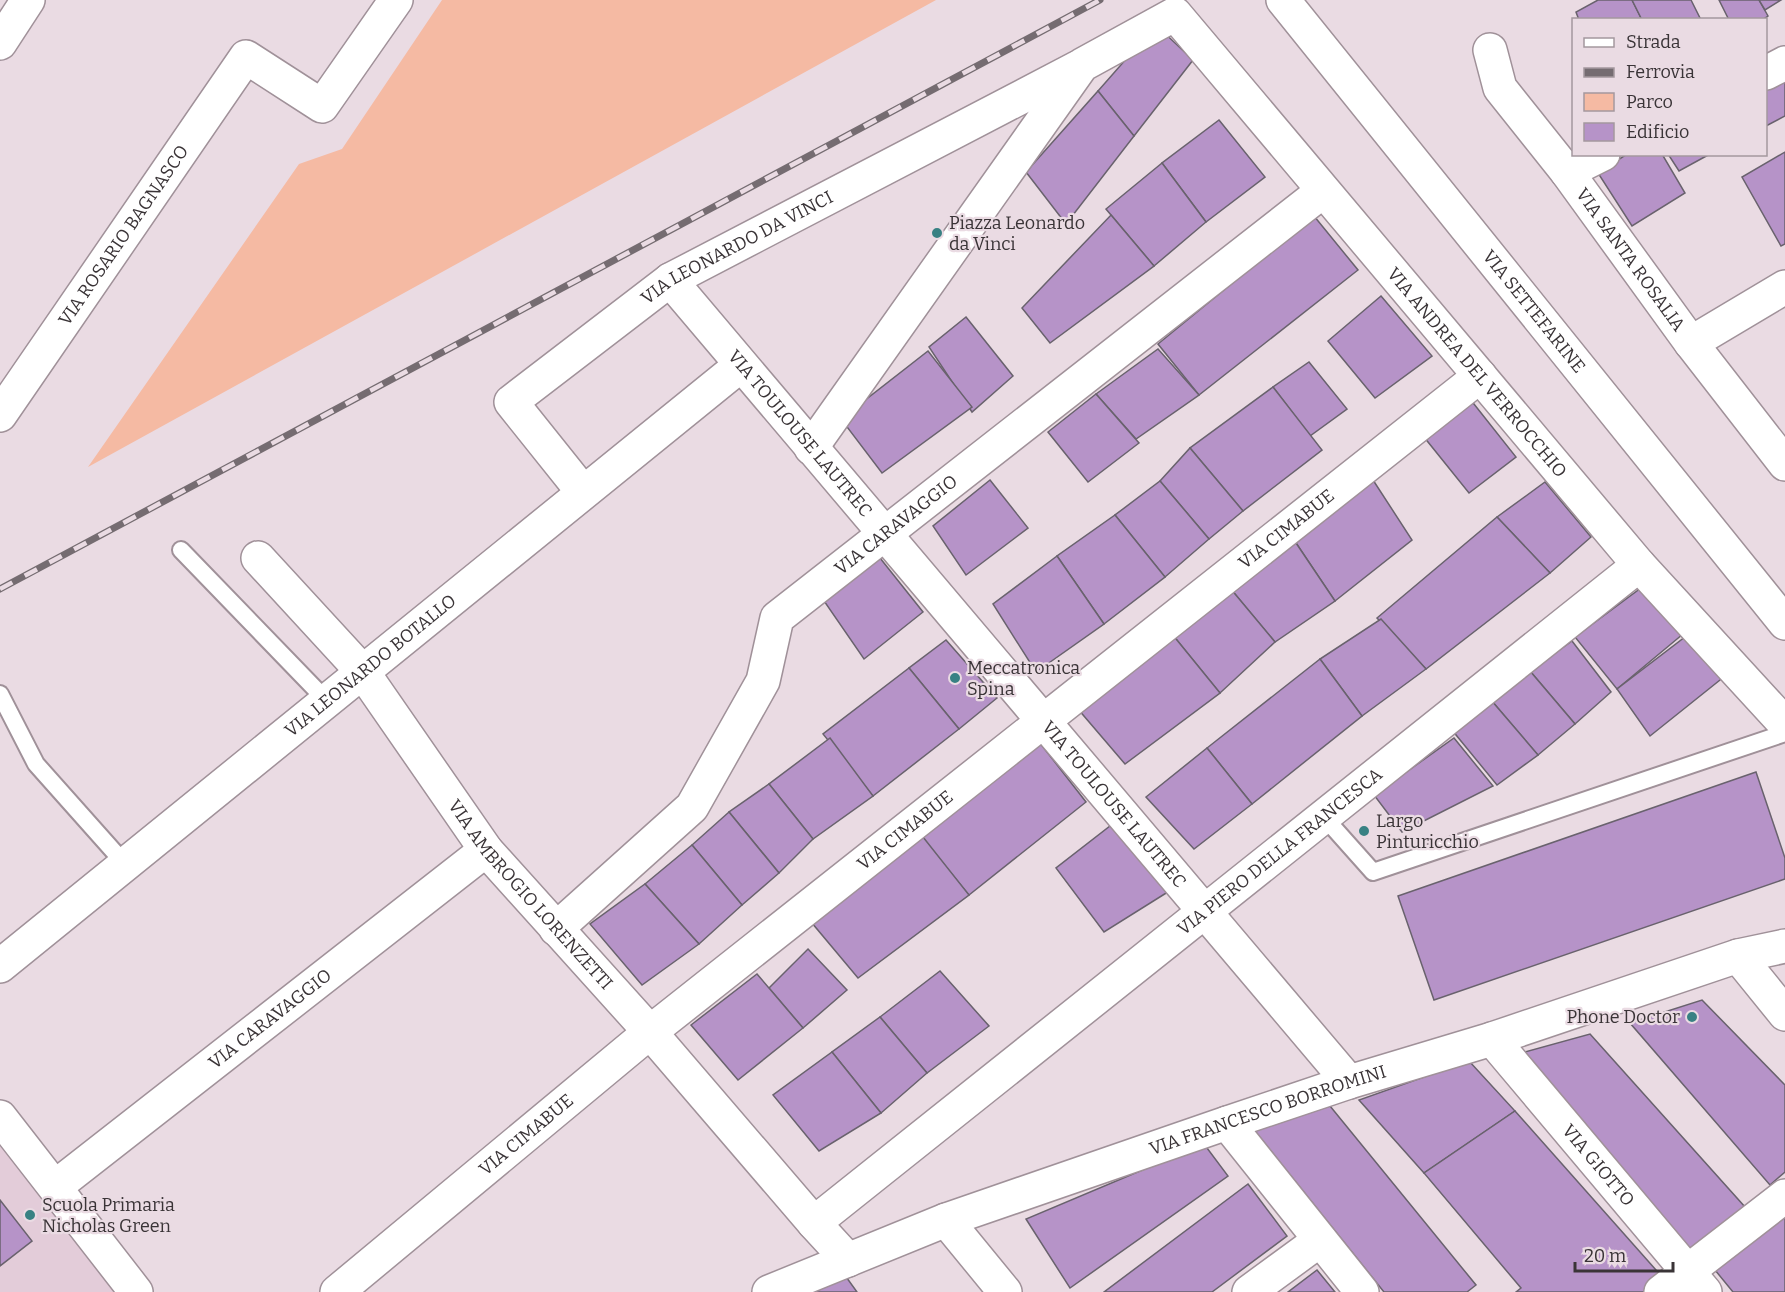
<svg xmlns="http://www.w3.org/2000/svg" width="1785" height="1292" font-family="Bitter,serif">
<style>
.built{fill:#e3ccd9}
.green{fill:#f5baa3}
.building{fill:#b693c8;stroke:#69626d;stroke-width:1.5}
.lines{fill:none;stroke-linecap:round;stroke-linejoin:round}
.lane-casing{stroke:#a09199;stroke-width:20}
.street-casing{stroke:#a09199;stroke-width:36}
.secondary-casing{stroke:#a09199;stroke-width:36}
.lane{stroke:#fff;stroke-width:16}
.street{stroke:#fff;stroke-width:33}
.secondary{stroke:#fff;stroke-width:33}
.rail-casing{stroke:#756c71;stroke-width:7}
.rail{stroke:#eadbe3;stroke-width:4.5;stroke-dasharray:14;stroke-linecap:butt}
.poi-dot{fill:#388183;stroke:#eadbe3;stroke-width:2}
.labels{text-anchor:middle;stroke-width:4.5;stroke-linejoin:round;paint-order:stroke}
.poi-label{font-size:18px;fill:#3a3437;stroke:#eadbe3;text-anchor:start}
.street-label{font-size:18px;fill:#3a3437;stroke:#eadbe3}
</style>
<rect width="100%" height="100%" fill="#eadbe3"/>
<polygon class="built" points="0,1138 121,1292 0,1292"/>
<polygon class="green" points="442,0 936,0 88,467 299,164 342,149"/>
<g class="building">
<polygon points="1598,0 1632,0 1642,20 1579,20 1576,12"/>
<polygon points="1632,0 1691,0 1701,20 1642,20"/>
<polygon points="1719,0 1759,0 1768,16 1762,20 1729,20"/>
<polygon points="1759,0 1781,0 1765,10"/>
<polygon points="1156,25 1193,60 1134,136 1098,91"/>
<polygon points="1785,73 1785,116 1766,126 1766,84"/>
<polygon points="1098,91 1134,136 1066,224 1026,172"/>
<polygon points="1219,120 1265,177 1206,222 1162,163"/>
<polygon points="1785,152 1785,244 1781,246 1742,177"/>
<polygon points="1627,154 1662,154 1685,193 1632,226 1598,173"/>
<polygon points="1668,154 1710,154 1679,171"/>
<polygon points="1162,163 1206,222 1154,266 1106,209"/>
<polygon points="1111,215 1154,266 1050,343 1022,308"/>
<polygon points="1314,216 1358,270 1199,395 1158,344"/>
<polygon points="1381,296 1432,356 1375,398 1328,341"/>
<polygon points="966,317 1013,376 972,412 929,347"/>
<polygon points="1158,349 1199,395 1136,439 1096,394"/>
<polygon points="928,351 972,407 882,473 841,419"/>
<polygon points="1309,362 1347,409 1310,436 1273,387"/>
<polygon points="1273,387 1322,450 1243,511 1190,448"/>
<polygon points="1096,394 1139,443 1088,482 1048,432"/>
<polygon points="1470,399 1516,457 1469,493 1424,437"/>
<polygon points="1190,448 1243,511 1209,539 1160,481"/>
<polygon points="990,480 1028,528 966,575 933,526"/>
<polygon points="1373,480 1412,540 1335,601 1294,540"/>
<polygon points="1160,481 1209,539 1165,577 1115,515"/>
<polygon points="1545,482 1591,537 1550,573 1497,517"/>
<polygon points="1115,515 1165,577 1104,624 1057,556"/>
<polygon points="1497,517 1550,573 1426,669 1377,618"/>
<polygon points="1294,540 1335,601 1275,642 1230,588"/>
<polygon points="1057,556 1104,624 1036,672 993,604"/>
<polygon points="880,558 923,612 864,659 822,598"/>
<polygon points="1230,588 1275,642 1220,693 1172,634"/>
<polygon points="1641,588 1683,634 1617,689 1575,637"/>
<polygon points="1381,619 1426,669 1362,716 1320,659"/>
<polygon points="1172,634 1220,693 1125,764 1078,709"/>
<polygon points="1685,637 1725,676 1650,736 1617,689"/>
<polygon points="946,640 997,698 959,729 909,668"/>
<polygon points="1572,641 1611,692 1575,724 1530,671"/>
<polygon points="1320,659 1362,716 1252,804 1207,748"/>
<polygon points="909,668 959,729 873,796 823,734"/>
<polygon points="1530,671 1575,724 1538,755 1491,700"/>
<polygon points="1491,700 1538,755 1497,785 1452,730"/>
<polygon points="830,738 873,796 813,839 769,784"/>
<polygon points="1454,738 1493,786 1402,832 1374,795"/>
<polygon points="1040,743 1086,802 969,895 919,834"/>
<polygon points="1207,748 1252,804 1194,849 1146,797"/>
<polygon points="1756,772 1785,858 1785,879 1434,1000 1398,896"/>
<polygon points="769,784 813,839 779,873 729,812"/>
<polygon points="729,812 779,873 742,905 692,845"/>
<polygon points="1110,826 1171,890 1104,932 1056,868"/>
<polygon points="923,837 969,895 858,978 812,923"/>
<polygon points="692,845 742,905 699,944 645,884"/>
<polygon points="645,884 699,944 642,985 590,924"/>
<polygon points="808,949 847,990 803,1028 769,988"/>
<polygon points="940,971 989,1026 927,1073 880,1017"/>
<polygon points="757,974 803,1028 738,1080 691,1025"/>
<polygon points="1702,1000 1785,1085 1785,1172 1770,1185 1630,1023"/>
<polygon points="880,1017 927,1073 881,1113 832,1052"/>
<polygon points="1590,1034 1745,1207 1690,1251 1518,1054"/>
<polygon points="832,1052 881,1113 819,1151 773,1095"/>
<polygon points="1469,1061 1515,1111 1424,1173 1359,1100"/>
<polygon points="1330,1106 1476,1285 1467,1292 1384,1292 1254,1130"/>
<polygon points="1515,1111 1664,1279 1645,1292 1516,1292 1521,1288 1424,1173"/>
<polygon points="1204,1144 1228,1176 1070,1288 1026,1219"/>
<polygon points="1248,1184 1287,1236 1212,1292 1104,1292"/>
<polygon points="0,1200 32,1241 0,1266"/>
<polygon points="1785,1213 1785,1292 1733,1292 1715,1270"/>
<polygon points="1317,1270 1335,1292 1288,1292"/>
<polygon points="844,1274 857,1292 805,1292"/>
</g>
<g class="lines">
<defs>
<g id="lane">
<polyline points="181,550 326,700"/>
<polyline points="0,694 36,764 125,864"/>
<polyline points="1324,817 1373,872 1785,733"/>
</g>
<g id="street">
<polyline points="0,43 28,0"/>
<path id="s1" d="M1490,50L1500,88L1567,172L1691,343L1785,464"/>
<polyline points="1766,73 1785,63"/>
<polyline points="1567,172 1603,154"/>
<path id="s2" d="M670,280L1349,1082"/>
<polyline points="1691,343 1785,287"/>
<path id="s3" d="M0,415L246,57L322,106L396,0"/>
<path id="s4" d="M811,448L1082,65L1175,14L1639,565L1785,724"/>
<path id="s5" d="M583,492L511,402L670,280L1077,68"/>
<path id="s6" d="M258,558L362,671L486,850L650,1032L814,1223"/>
<path id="s7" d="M556,929L692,807L763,681L777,618L1323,191"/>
<polyline points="1738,956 1785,1014"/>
<path id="s8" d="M0,966L741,365"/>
<path id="s9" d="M1492,1039L1705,1292"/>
<polyline points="0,1117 136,1292"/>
<polyline points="1227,1123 1362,1292"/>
<path id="s10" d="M55,1187L486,850"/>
<polyline points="946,1220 1005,1292"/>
<path id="s11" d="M848,1260L814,1223L1639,565"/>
<path id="s12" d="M337,1292L650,1032L1480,376"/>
<path id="s13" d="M769,1292L946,1220L1227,1123L1349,1082L1492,1039L1738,956L1785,946"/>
<polyline points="1249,1292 1320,1240"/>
<polyline points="1661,1292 1785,1196"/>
</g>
<g id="secondary">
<path id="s14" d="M1283,0L1785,623"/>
</g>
</defs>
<use href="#lane" class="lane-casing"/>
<use href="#street" class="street-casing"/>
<use href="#secondary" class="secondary-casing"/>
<use href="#lane" class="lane"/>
<use href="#street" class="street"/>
<use href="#secondary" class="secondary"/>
<defs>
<polyline id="rail" points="0,589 1100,0"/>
</defs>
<use href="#rail" class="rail-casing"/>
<use href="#rail" class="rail"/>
</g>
<g class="poi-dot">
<circle cx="937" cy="233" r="6"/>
<circle cx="955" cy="678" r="6"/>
<circle cx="1364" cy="831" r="6"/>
<circle cx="1692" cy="1017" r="6"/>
<circle cx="30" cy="1215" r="6"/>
</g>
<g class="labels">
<g class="poi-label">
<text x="949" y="229">Piazza Leonardo<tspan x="949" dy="21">da Vinci</tspan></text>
<text x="967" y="674">Meccatronica<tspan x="967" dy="21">Spina</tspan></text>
<text x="1376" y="827">Largo<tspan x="1376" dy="21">Pinturicchio</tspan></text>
<text x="1680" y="1023" text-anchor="end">Phone Doctor</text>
<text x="42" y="1211">Scuola Primaria<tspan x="42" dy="21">Nicholas Green</tspan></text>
</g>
<g class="street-label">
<text dy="6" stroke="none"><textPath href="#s3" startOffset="218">VIA ROSARIO BAGNASCO</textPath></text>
<text dy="6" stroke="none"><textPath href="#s5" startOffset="390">VIA LEONARDO DA VINCI</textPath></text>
<text dy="6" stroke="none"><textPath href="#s1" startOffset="255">VIA SANTA ROSALIA</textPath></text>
<text dy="6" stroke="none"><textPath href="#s14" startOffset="400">VIA SETTEFARINE</textPath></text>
<text dy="6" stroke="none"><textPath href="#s4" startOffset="1044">VIA ANDREA DEL VERROCCHIO</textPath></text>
<text dy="6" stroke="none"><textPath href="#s2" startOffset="201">VIA TOULOUSE LAUTREC</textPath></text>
<text dy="6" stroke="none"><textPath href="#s7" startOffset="543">VIA CARAVAGGIO</textPath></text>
<text dy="6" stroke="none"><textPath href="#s12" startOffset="1218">VIA CIMABUE</textPath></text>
<text dy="6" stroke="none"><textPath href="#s8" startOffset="477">VIA LEONARDO BOTALLO</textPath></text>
<text dy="6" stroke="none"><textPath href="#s2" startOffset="687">VIA TOULOUSE LAUTREC</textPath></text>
<text dy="6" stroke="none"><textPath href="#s12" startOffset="732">VIA CIMABUE</textPath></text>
<text dy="6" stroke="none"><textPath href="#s11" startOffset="646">VIA PIERO DELLA FRANCESCA</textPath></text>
<text dy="6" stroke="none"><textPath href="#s6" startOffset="434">VIA AMBROGIO LORENZETTI</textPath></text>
<text dy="6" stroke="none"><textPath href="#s10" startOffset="273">VIA CARAVAGGIO</textPath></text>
<text dy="6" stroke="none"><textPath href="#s13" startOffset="531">VIA FRANCESCO BORROMINI</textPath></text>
<text dy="6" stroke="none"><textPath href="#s12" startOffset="246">VIA CIMABUE</textPath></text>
<text dy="6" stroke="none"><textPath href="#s9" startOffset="165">VIA GIOTTO</textPath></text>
</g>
</g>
<rect x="1572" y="18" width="195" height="138" fill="#eadbe3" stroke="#a4989e" stroke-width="1.5"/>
<rect x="1584" y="38" width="30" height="9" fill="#ffffff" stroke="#a4989e" stroke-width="1.5"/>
<text x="1626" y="48" font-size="18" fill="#3a3437">Strada</text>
<rect x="1584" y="68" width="30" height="9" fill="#756c71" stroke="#a4989e" stroke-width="1.5"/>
<text x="1626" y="78" font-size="18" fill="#3a3437">Ferrovia</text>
<rect x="1584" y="93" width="30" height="18" fill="#f5baa3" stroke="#a4989e" stroke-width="1.5"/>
<text x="1626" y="108" font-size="18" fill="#3a3437">Parco</text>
<rect x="1584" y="123" width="30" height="18" fill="#b693c8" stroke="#a4989e" stroke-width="1.5"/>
<text x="1626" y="138" font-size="18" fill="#3a3437">Edificio</text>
<path d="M1575 1262v9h98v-9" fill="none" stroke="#3a3437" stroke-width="3"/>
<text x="1584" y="1262" font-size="18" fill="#3a3437" stroke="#eadbe3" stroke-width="4.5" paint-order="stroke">20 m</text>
</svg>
